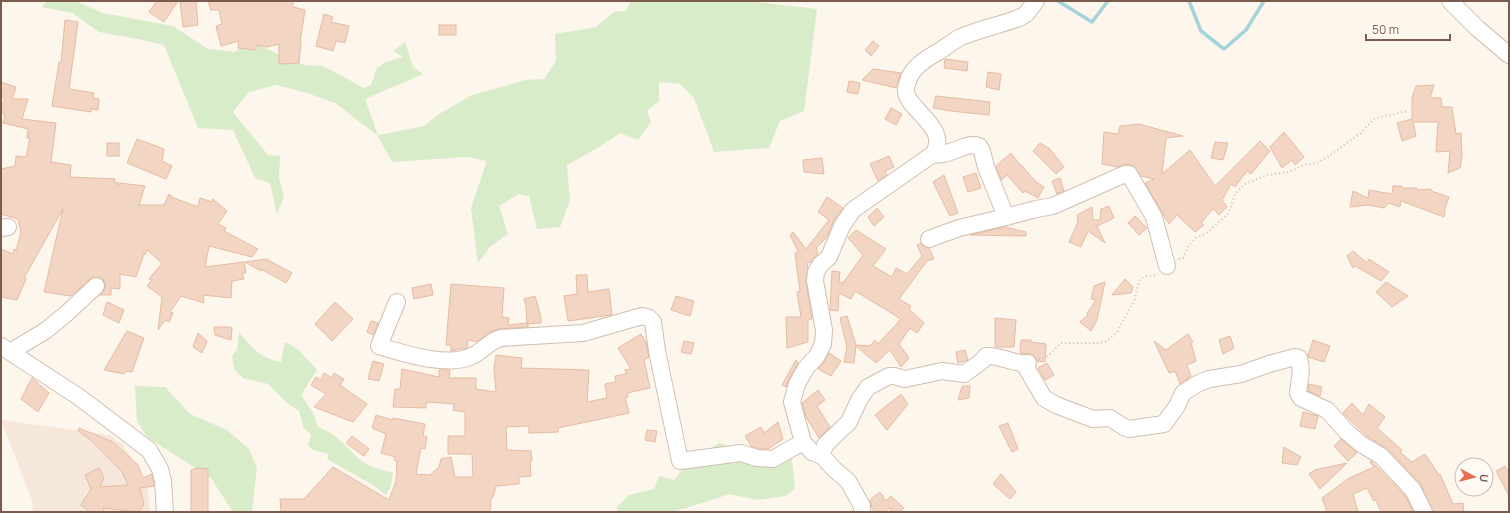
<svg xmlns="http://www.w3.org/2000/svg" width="1510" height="513" font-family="Manrope,sans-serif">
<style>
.residential{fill:#f5e8da}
.green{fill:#d8ecc9}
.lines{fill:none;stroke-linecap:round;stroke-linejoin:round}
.stream{stroke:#a5d3da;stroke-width:3.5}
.building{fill:#f3d5c3;stroke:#e6bba3}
.minor-casing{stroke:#d1beb0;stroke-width:18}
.path{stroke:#d9b8a5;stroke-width:2;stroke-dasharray:1 3;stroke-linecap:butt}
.minor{stroke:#fff;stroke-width:16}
</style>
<rect width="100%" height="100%" fill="#fdf6ec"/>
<polygon class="residential" points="1,420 110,435 124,446 147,483 150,512 32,512 33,503"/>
<g class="green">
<polygon points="46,1 75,1 103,13 173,26 208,49 235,52 249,41 287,58 305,65 323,66 364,88 371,85 377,68 386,62 403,57 393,51 405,42 413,67 423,74 365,99 378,135 424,126 439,114 472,95 526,80 544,79 556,61 555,34 596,27 614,12 626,11 631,1 748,1 817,9 804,111 780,121 769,148 714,152 694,98 680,84 659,82 659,101 647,111 651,122 638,140 620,133 599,147 567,165 570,200 560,227 537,229 529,196 519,194 499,206 508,234 490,247 478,263 471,208 487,161 467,157 392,162 377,135 335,103 307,93 276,85 249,92 233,112 268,155 280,156 279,178 284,197 277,214 270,183 255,178 233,130 198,128 164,45 138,39 99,32 72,13 42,7"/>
<path d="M239,332C252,348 260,358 281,362L285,342L298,349L317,370L301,395L313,413L318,427C341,436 345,448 363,462C370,467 384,470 393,473L391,486L386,495L373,485L327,459L329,454L313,450L308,445L311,434L304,429L299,411L287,403L268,384L243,378L234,369L232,356L237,350Z"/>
<polygon points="135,386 165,387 190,414 227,430 249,449 257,468 252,512 233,512 211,478 147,437 137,421"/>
<polygon points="719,443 726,445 726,461 733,465 748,452 787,456 792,459 795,488 786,496 757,500 730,494 673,512 618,512 617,507 629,495 654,489 659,476 674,480 688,462"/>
</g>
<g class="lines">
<g class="stream">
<polyline points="1058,1 1092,22 1108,1"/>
<polyline points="1189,1 1201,31 1224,49 1246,30 1264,1"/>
</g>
</g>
<g class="building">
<polygon points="157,1 178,1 164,22 149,12"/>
<polygon points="180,1 196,1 198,25 183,27"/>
<polygon points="208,1 293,1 293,7 305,10 300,42 301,41 299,63 279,64 279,44 267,47 256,45 256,50 238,48 239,41 221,46 216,26 222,24 219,10 211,10"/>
<polygon points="324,14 333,17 331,22 349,26 345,43 336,41 333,51 316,46"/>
<polygon points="65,20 78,22 69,89 94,93 93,98 99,99 98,110 91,109 91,112 52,106 59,62 61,63"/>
<rect x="439" y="25" width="17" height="10"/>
<polygon points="873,41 879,46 871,56 865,50"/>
<polygon points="945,59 968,62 967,71 944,68"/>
<polygon points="873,69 901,73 896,88 862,80"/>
<polygon points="988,72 1001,74 999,90 986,87"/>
<polygon points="849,81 860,83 858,94 847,92"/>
<polygon points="1,82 16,87 12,99 28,99 22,119 56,123 51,162 71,165 70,177 115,179 114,182 118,183 118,186 119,183 145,186 139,205 164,205 169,194 174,198 198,207 200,198 212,202 213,199 227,211 218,224 226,228 224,231 258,249 252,257 209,246 205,267 244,262 246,273 242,273 244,279 232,281 231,298 203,295 204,303 181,296 170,312 173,313 169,322 165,320 158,330 162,297 147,286 152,280 149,279 162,263 147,250 145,255 144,254 136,277 120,274 120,289 111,288 111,295 100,295 105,289 105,284 103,279 98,277 93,277 90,279 71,296 44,292 63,209 24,278 26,279 17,300 1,297 1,249 13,254 14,249 16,250 21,233 18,219 1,214 1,169 15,166 16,156 26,157 30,138 27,138 28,129 3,123 5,117 1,109 1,105 5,99 1,96"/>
<polygon points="1434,85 1430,98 1441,98 1442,107 1452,107 1456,134 1461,133 1462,155 1460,168 1448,173 1450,151 1436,152 1438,122 1413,122 1416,136 1402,141 1397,123 1412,119 1412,98 1416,86"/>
<polygon points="936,96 990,102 989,115 951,111 933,108"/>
<polygon points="891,108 902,114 896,125 885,119"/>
<polygon points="1139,124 1183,136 1166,138 1162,174 1190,150 1215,186 1260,141 1270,151 1251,174 1247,171 1235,187 1231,184 1222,200 1227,207 1219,215 1213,209 1201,223 1204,225 1195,232 1177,215 1169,224 1145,183 1154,179 1141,176 1133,166 1125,164 1118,167 1102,164 1104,132 1118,134 1120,126"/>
<polygon points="1284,132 1304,157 1295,165 1292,160 1282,168 1270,147"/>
<polygon points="137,139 164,149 162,161 172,166 166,179 127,163"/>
<polygon points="1215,142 1228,143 1223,160 1211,158"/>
<rect x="107" y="143" width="12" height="13"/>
<polygon points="1040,143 1050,149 1064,167 1056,174 1033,151"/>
<polygon points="1011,153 1021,166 1022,166 1036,182 1044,187 1038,198 1025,191 1023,193 1007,175 1002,180 1001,179 996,166"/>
<polygon points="889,156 894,167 885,171 887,175 878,181 870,164"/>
<polygon points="822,158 824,174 804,172 803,160"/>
<polygon points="976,173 981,188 968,192 963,177"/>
<polygon points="944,175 958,213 950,216 933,182"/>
<polygon points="1060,178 1064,191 1057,194 1052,181"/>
<polygon points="1393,186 1402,186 1402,188 1417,188 1417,190 1431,189 1431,191 1449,197 1445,208 1444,217 1401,201 1400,207 1389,203 1384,208 1368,205 1350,207 1353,191 1368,198 1369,190 1392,194"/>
<polygon points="827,197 843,208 833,222 827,237 816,248 818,254 811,262 807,263 808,268 806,282 812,319 808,320 808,342 787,348 786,317 801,317 797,292 800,291 795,253 799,253 790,235 793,232 806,249 829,220 818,212"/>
<polygon points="1109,206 1114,218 1097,226 1105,243 1088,231 1081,247 1069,242 1078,222 1077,215 1092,207 1093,220 1100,220 1101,209"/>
<polygon points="877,208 884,217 874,226 868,217"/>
<polygon points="1135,216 1147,228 1139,235 1128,223"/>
<polygon points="1005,227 1026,232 1026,236 970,235"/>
<polygon points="856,230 886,249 873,266 892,277 896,268 907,274 922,256 917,245 921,243 923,246 929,248 934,259 927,261 899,299 911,306 909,309 924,323 917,333 910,328 899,344 909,358 901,367 890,350 876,363 856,346 854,363 844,362 847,347 840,318 847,316 856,345 870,346 875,340 878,344 901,319 855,291 851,299 839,293 838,311 830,310 832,271 840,272 839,282 843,283 863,255 848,238"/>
<polygon points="1353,251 1367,263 1369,259 1389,272 1381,281 1355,266 1353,268 1347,256"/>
<polygon points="266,259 292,273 286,283 261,269 261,271 245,262"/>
<polygon points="576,275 587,275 588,292 609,289 612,315 568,321 564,296 577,294"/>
<polygon points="1125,279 1133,287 1131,293 1112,295"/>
<polygon points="1105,282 1097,320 1091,331 1080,322 1088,315 1087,313 1096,300 1091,299 1094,286"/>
<polygon points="1386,282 1408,296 1392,307 1376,292"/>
<polygon points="431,284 433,295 414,299 412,288"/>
<polygon points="451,284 504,288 502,317 509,318 508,325 528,323 528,327 498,329 488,333 477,342 468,340 467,348 451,351 451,345 446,345"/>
<polygon points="535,296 541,317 541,323 527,324 526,306 524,299"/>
<polygon points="676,296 694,301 690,316 671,310"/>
<polygon points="107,302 124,310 119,323 103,315"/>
<polygon points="335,302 353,319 332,341 315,324"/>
<polygon points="995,318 1016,320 1014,347 995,347"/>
<polygon points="371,321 378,323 373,335 367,332"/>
<polygon points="214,327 228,327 232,328 231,340 215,335"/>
<polygon points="127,331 144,338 132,372 126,371 124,374 104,370"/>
<polygon points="198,333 207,341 202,353 193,347"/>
<polygon points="641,334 646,342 649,357 644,360 650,388 627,393 628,397 625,397 629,413 558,428 558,432 529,433 529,426 506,427 507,450 531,451 532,461 530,461 531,476 519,477 519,484 496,486 493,497 491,498 490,512 281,512 280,499 304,499 333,467 389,500 396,481 397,461 394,460 395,457 381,453 386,434 372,428 376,415 393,420 393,418 425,424 423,436 427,437 425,449 421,448 416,474 430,475 439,467 441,459 451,457 455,477 473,477 472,454 448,454 448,436 465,436 465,412 453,410 454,404 426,402 426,408 393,407 395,389 400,389 402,369 439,377 439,370 450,370 449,378 476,378 476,389 496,392 494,369 496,355 522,358 521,368 589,370 587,402 607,398 605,384 616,382 615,376 626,374 625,370 631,369 618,348"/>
<polygon points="1188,334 1193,342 1191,343 1196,361 1187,365 1191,376 1180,384 1175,371 1169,373 1154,341 1166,350"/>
<polygon points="1230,336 1234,348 1223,354 1219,340"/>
<polygon points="1021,340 1031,340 1031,342 1046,344 1045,362 1037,361 1036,358 1032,354 1020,353"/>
<polygon points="1313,340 1330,346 1324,362 1308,357 1308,355"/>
<polygon points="684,341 694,343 691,354 681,352"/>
<polygon points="965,350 968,360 958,363 956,352"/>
<polygon points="829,353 841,361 831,376 818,369 824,362"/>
<polygon points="796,360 798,363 789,379 786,387 782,385"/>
<polygon points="373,361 384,364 379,381 368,379"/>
<polygon points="1047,363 1054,375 1045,380 1038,368"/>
<polygon points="324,373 332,378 334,373 344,379 340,385 367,404 353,422 314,407 326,394 311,385 316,377 321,380"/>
<polygon points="32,378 49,393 38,412 21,399"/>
<polygon points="1309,384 1322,387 1320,396 1308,391"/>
<polygon points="962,386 970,386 969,398 958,400"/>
<polygon points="818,390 825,400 817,406 830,427 819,438 806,417 802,403"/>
<polygon points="901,394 908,404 887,430 875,415"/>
<polygon points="1352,403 1363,415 1369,404 1385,417 1377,428 1402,450 1400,452 1412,462 1425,454 1439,475 1440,474 1453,504 1463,503 1464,512 1433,512 1420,483 1388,449 1367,436 1343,413"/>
<polygon points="1303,412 1318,416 1315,429 1300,426"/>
<polygon points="778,422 783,439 768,449 759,449 751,446 745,436 761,427 764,433"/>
<polygon points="1008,423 1018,449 1012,452 999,426"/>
<polygon points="79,428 113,442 138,465 143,478 152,474 154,486 140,488 144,504 139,512 103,508 104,512 89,512 81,505 91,489 85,475 99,468 104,478 100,487 128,485 122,472 92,441 78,431"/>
<polygon points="647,430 657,431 655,442 645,440"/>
<polygon points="352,436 369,449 364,456 346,443"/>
<polygon points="1341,439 1357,453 1348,461 1334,446"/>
<polygon points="1284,447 1301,457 1297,465 1282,463"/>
<polygon points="1371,461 1405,496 1413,510 1409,512 1381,512 1376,500 1374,501 1367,488 1353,494 1358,512 1327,512 1322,498 1349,478 1374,467 1370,462"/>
<polygon points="1347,463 1320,489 1309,474 1315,470"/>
<polygon points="1505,466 1509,473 1509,496 1496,471"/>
<polygon points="197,468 208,469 208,512 191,512 191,470"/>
<polygon points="1001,474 1016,492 1010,499 993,484"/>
<polygon points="880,492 886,501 891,496 904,508 900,512 891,512 889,508 884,512 875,512 872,508 870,500"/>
</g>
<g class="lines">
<defs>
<g id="minor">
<polyline points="1450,1 1477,28 1509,55"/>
<path d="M933,154C949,158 964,141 979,146L982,151L986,167L1006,217L1036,209L1053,206L1125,174H1129L1154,217L1167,266"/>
<polyline points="1,228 8,227"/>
<polyline points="929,239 959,228 1006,217"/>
<path d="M397,302L379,346C403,353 448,368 472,356C483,351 489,341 501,338L583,333L642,316L649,318L653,322L657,351L680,461L741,453L757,458L773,459L803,442"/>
<polyline points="1,346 79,397 149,450 160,469 163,481 165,512"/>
<polyline points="10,352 45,331 66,314 96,286"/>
<path d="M1024,364L1044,398L1056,405L1093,419L1110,418L1124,427L1129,429L1164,424L1177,406L1183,393L1197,384L1209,379L1241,374L1269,364L1295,357L1299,358C1303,371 1299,381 1298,393L1301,398L1327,410L1347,432L1361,444L1381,456L1413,490L1424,512"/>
<path d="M822,456L825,445L849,422L859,400L868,387L889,376H894L905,379L942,371L964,374L982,361L986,356C1001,355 1014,365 1028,363"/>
<path d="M862,512V506L848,481L835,470L822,456L812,452L803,442L792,402L797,384L806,368L817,356L823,344L824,330L815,281L816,272L821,264L829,257L842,226L853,210L933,154C951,129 908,110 906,92C905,88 908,82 909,78C914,66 927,58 938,52C946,47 953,41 961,37C980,29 1000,25 1019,18L1026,14L1036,1"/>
</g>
</defs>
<use href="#minor" class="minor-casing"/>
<g class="path">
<polyline points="1179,259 1183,258 1188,247 1196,238 1208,232 1229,213 1235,194 1245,184 1267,175 1289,172 1304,165 1317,163 1329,156 1361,133 1374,119 1380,117 1408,111"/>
<path d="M1039,359L1048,356L1061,343H1099L1107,341L1117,332L1135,299L1139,281C1145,274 1151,277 1158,274"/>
</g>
<use href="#minor" class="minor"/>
</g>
<rect width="1510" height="513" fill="none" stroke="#7a5c4d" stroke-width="4"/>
<g transform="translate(1474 477) rotate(97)"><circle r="19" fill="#fffaf3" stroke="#cabbb1"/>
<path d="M0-3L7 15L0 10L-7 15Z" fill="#e76f51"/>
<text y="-6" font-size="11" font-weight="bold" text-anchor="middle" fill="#7a5c4d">U</text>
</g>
<path d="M1366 34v6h84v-6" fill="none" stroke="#7a5c4d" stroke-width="2"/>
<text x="1372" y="34" font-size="12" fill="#7a5c4d" stroke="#fffaf3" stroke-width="3" paint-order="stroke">50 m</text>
</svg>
